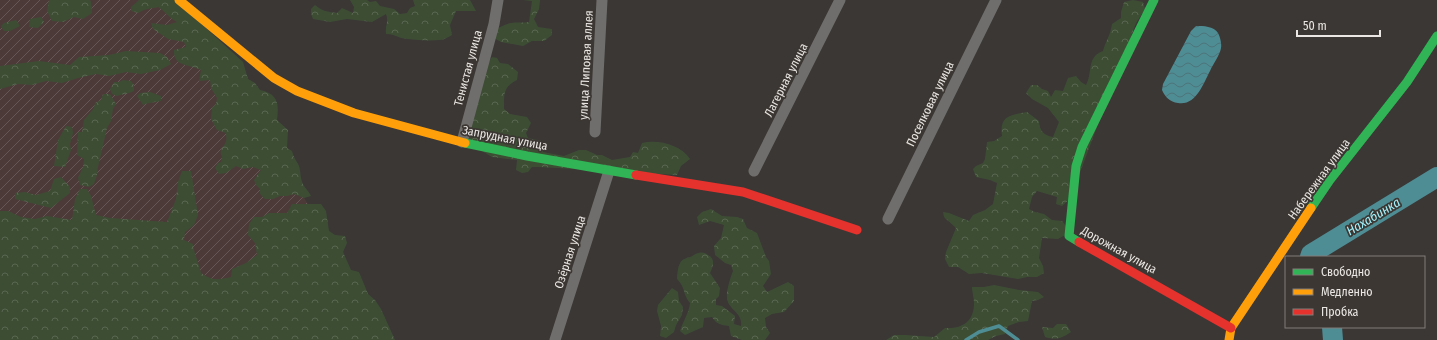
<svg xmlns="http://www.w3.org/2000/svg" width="1437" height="340" font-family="'Fira Sans Condensed',sans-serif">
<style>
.industrial{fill:url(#industrial-furrows)}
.forest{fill:url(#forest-crowns)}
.water{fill:url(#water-waves)}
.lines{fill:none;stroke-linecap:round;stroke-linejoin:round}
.stream{stroke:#4f8d95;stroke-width:3.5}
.river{stroke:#4f8d95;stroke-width:20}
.street{stroke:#706e6c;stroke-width:11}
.fast{stroke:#30b455;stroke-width:9}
.slow{stroke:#ff9f0a;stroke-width:9}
.jam{stroke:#e5322d;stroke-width:9}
.labels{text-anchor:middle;stroke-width:3.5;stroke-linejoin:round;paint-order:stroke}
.street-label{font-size:12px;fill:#eae7e4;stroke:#3c3733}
.water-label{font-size:13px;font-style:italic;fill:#a2f3fe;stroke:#3c3733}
</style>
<defs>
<pattern id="industrial-furrows" width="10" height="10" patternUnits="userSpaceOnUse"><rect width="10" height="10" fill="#4c3a38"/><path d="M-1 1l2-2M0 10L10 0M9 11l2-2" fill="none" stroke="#665655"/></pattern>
<pattern id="forest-crowns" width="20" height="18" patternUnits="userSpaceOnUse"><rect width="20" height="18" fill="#3d4d34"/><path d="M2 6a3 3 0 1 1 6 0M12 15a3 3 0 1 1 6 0" fill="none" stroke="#596751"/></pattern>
<pattern id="water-waves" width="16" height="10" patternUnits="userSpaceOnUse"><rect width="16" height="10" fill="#4f8d95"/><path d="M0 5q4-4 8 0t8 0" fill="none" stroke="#4c7479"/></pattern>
</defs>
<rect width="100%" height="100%" fill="#3a3735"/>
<polygon class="industrial" points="0,0 164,0 267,138 306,201 342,263 0,340"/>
<g class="forest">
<polygon points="49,0 90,0 91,2 92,13 83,19 74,17 63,22 52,21 47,11"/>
<path d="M139,0H175L243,62L248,79L255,83L260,90C278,94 279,103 277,120L288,130L287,148L292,151C294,159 297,161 299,166C301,173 300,180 304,186C307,190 309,192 311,196L304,198L294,194L287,196H280L273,199H265L260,194V189L256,185L254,180L261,170L253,167L243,169L236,166L226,173L219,174L215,168L218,163L221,162L222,157C218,149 224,148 226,141C227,138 226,136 226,133L217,130L211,119L212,108L216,104L217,98L211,88L210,80L199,81L201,70C190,64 173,67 174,50L186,47L184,42L168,39L153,29L151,23L167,25L177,22C169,18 165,11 158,7C150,9 146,8 138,13L131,11V7Z"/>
<path d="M350,0H367L370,2L376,1L380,6L394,9L400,14L407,13L410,8L415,6L413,0H470L476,11H456L450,25L452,35C448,37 444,40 440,40C428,41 413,40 401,38C396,36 392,34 386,34C385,25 389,22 386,14L372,22L347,19L330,22L313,19L311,14V9L315,5C322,11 328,12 337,13L342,8L353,13L354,7Z"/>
<path d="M523,0H540L539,9L534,19L538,27L552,29V35L544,41H532L523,46L501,42L494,38V29C500,28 505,24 511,23C516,22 523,23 529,22L532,1Z"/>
<path d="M1133,0L1143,2L1145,9L1136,23L1070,199L1062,206L1056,204L1057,197L1037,191L1032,197L1029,209L1035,212L1044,214L1052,220L1062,221L1066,226L1065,235L1058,239L1042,238L1039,258L1043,266L1044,273L1037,277H1027L1018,279L982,273L969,274L958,267H949L945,259L946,252L956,228L944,217L943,212L949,213L969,221L973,215L985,210L993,204L997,183L990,180L976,177L973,169L976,166L983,163L985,159L987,142L994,141L1002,136C999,115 1011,115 1027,112L1039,121C1040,131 1043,135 1053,137L1059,122L1048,108L1032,99L1026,93L1031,85H1037L1042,89L1048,91L1051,97L1055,90L1063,91L1068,78L1076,76L1081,82L1086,85C1093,73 1086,57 1103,51C1106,40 1110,37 1112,24L1121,18V12L1124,2Z"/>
<polygon points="41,17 44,22 38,28 29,27 30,19"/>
<polygon points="16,20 20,26 10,31 4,31 1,26 4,23"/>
<polygon points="126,51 160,53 167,57 171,64 160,70 141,74 126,72 109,76 96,74 78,78 62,83 46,81 32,85 18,84 0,89 0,66 39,61 70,65 79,57 109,55"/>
<path d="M492,57L497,58L500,63L508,64L518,72L517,80C503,87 504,94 504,109L510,114L527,117L531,123L526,133L528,138L542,141L543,152L564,156L579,150H586L597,155H602L612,160L630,157L633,152L638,153L642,143C658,139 681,145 690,159L681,166L677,175L540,167H532L528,172L522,173L516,170L517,160L492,157L482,151L465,138L488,63Z"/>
<path d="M123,80L131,81L134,85V91C128,94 123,94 117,96L112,94L110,89L114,82H119Z"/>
<path d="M150,92L161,96V101C154,103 149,102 143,105L137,96L140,93Z"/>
<polygon points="103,94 110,94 116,104 113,109 111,121 107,128 98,167 97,175 94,184 89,187 80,185 78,178 83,167 84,159 77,155 78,132 82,132 84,120 94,108 95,103 101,100"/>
<polygon points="66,126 72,127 73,133 70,144 71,150 65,167 54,166 58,140"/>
<path d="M182,171H191L198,215L194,225L185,232L184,240L193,244C194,254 199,263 201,273C213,281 217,280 231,277L232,269L246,263L257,255L255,243L248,235L249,224L254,217H262L269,213H287L292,204H321L326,211L329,231L335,235L345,236L347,243L343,252L351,270L359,272L368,294L375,300L381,309L395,340H0V211H8L21,217L35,219L47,216L72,220L75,199L80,189H87L91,196L96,215L110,218L167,222L176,199L178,182Z"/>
<polygon points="61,177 70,187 70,193 51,208 15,199 15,193 25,192 36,195 50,191 54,179"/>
<path d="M711,209L722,216L737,217L743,219L747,228L757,233L766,257L769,261L771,274L763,286L767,292L788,282L794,286V301L784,312L772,314L765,318L766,327L770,333L765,340H742L731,336L729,326C721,325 716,324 712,317L704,318L703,327L685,335L680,331C683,321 689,313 690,303C682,293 686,288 677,279C677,274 678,267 680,263C682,259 687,258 690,257C693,256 696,253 699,253C702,252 706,253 708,255C716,259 713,267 710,273L720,288L719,296L716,299V305L722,306L735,316L734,324L741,326C743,313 729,310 727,299C726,291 730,279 733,271L731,265L725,263L715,255L714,246L721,238L724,225L710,221L699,225L697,217L702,212Z"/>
<path d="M994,285L1019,290L1038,292L1044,297L1038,300L1032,301L1028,321L1019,322L1008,326L1005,334L996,336L988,340H886L894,335H905L934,337L945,328C962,329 974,322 974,303C974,298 972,292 972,287H984Z"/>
<polygon points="672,288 678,292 679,301 683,307 682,315 676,325 674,332 666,338 660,336 661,326 657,311 658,305"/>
<path d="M1057,324H1066L1071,332C1061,339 1056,340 1045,337L1042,327L1053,328Z"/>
</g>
<path class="water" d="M1196,26C1203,26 1214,26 1218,33C1220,36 1222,45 1221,48C1220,55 1213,64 1210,71C1203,84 1196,106 1178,103C1170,102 1165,97 1162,90L1163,84L1191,31Z"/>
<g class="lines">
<polyline class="stream" points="966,340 979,332 999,326 1018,340"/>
<g class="river">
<polyline points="1310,257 1311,254 1437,177"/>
<polyline points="1332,327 1333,340"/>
</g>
<g class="street">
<polyline points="595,132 602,0"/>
<polyline points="462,142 494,24 498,0"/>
<polyline points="754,171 840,0"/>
<polyline points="888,219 996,0"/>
<polyline points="555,340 609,171"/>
</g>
<g class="fast">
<polyline points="465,143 527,156 636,175"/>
<polyline points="1311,208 1330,180 1407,82 1437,36"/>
<polyline points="1079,242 1069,236 1076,166 1082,147 1154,0"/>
</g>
<g class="slow">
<polyline points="179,0 274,78 297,91 354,113 465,143"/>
<polyline points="1229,340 1231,328 1311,208"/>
</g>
<g class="jam">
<polyline points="636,175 743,192 857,230"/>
<polyline points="1079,242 1231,328"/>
</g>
</g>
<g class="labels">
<g class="street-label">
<text transform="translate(586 65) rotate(-87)" y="4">улица Липовая аллея</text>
<text transform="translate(468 68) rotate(-75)" y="4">Тенистая улица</text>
<text transform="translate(786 80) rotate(-63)" y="4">Лагерная улица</text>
<text transform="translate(930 104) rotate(-64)" y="4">Поселковая улица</text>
<text transform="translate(505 138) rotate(11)" y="4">Запрудная улица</text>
<text transform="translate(1319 179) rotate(-54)" y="4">Набережная улица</text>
<text transform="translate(1119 250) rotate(29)" y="4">Дорожная улица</text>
<text transform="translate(570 252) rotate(-72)" y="4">Озёрная улица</text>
</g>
<g class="water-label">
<text transform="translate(1373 216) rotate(-31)" y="5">Нахабинка</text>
</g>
</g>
<rect x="1285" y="256" width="140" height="72" fill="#3c3733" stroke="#827d7a"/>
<rect x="1293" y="269" width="20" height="6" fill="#30b455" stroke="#827d7a"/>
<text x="1321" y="276" font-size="12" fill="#eae7e4">Свободно</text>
<rect x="1293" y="289" width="20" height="6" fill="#ff9f0a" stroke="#827d7a"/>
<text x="1321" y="296" font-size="12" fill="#eae7e4">Медленно</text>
<rect x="1293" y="309" width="20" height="6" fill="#e5322d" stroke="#827d7a"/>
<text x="1321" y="316" font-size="12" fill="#eae7e4">Пробка</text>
<path d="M1297 30v6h83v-6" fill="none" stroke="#eae7e4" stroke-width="2"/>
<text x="1303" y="30" font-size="12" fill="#eae7e4" stroke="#3c3733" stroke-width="3" paint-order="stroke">50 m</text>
</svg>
